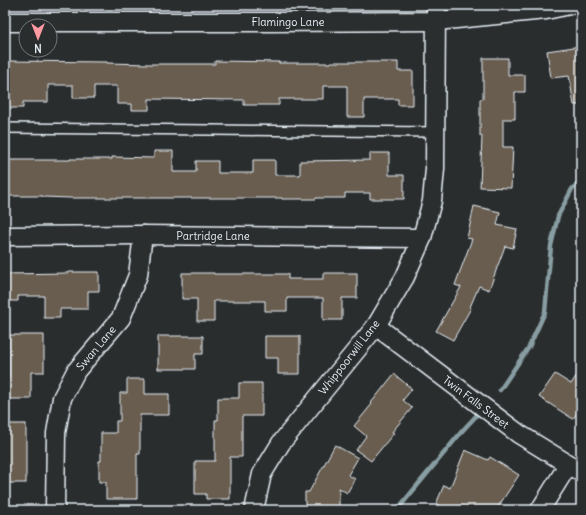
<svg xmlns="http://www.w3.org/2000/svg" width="586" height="515" font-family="Delius,sans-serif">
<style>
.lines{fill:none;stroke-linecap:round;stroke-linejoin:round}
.stream{stroke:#889ea3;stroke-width:4.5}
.building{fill:#695d4f;stroke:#e8f1f8}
.service-casing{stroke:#e8f1f8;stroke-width:12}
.minor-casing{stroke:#e8f1f8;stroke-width:21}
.service{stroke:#2a2d2e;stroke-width:9}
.minor{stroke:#2a2d2e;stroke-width:18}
.labels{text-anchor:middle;stroke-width:3.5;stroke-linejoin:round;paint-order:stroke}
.street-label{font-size:11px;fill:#e8f1f8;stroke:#2a2d2e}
</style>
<rect width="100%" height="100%" fill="#2a2d2e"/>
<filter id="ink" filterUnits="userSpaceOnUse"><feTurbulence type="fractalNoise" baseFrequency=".025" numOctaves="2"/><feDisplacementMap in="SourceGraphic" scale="8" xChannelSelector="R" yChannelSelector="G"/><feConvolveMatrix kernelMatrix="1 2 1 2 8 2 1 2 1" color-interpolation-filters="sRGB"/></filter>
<g filter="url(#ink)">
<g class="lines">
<g class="stream">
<polyline points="500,390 529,347 545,312 551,246 558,216 572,189 581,180"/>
<polyline points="397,510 463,430 476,416"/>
</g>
</g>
<g class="building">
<polygon points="581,46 581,105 574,105 569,76 551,78 547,51"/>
<polygon points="483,58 508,58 508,75 525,75 525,92 515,92 515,119 503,119 503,147 513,147 511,188 480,187 482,136 480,136 480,99 483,99"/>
<polygon points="5,61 107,62 107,63 149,64 215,64 215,61 279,62 279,63 330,63 330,62 398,62 398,71 413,71 413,105 398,105 398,99 364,99 364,117 347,117 347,86 323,86 323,99 279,99 279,105 244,105 244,100 149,99 149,110 132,110 132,104 117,104 117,86 94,86 94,98 73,98 73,85 48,85 48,102 23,102 23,108 5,108"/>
<polygon points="154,151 173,151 173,172 196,172 196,161 218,161 218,173 253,173 253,160 275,160 275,175 300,175 300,161 370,160 370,153 389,153 389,175 404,175 404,199 370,199 370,193 345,193 345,198 316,198 316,199 282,199 282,198 70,198 43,197 43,196 5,196 5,160 70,160 70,159 112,159 112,157 154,158"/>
<polygon points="474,206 500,212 497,225 517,229 513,248 505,246 489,290 479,286 470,307 471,308 453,340 436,331 461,287 455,285 472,239 467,238"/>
<polygon points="68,272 99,272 99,291 88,291 88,309 60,309 60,318 44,318 44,296 18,296 18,301 5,301 5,274 68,273"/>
<polygon points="182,273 214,273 214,274 288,274 288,279 323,279 323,273 357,273 357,298 342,298 342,320 323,320 323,298 287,298 287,311 265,311 265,301 214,301 214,321 197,321 197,299 182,299"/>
<polygon points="9,335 44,335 44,372 31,372 31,399 5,399 5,378 9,378"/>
<polygon points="158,336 203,336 203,354 195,354 195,369 158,369"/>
<polygon points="265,336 300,336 300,374 278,374 278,358 265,358"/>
<polygon points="581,369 581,407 573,419 539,397 555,374 571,384"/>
<polygon points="394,374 412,389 403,400 412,408 392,432 394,433 371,461 356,450 366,436 354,426 372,404 371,403"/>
<polygon points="127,379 145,379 145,394 169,394 169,415 140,415 140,454 137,454 137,499 106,499 106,482 99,482 99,461 101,461 101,433 116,433 116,421 120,421 120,393 127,393"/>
<polygon points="239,383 262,383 262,416 242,416 242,457 230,457 230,499 206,499 206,494 195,494 195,461 215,461 215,420 218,420 218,398 239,398"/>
<rect x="5" y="424" width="21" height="59"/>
<polygon points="335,445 358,458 348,475 355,479 347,493 339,488 339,510 305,510 305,492 309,492"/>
<polygon points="465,450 488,460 490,457 519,475 496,510 449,510 436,504 444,485 450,488"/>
</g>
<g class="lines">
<defs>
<polyline id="service" points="5,128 435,132"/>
<g id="minor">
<polyline points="5,22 270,22 436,21 546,10 570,5"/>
<polyline points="5,236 143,235 422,238"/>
<polyline points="376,326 519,434 581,472"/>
<polyline points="55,510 56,433 62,398 76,371 121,318 138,275 143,235"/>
<polyline points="254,510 262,474 281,443 376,326 405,277 422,238 432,201 435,169 436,5"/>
<polyline points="540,510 568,465"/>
</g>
</defs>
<use href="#service" class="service-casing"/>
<use href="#minor" class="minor-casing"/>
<use href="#service" class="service"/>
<use href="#minor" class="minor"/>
</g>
</g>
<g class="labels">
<g class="street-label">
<text x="288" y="26">Flamingo Lane</text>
<text x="213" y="240">Partridge Lane</text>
<text transform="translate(96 348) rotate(-50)" y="4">Swan Lane</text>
<text transform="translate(349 357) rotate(-52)" y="4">Whippoorwill Lane</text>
<text transform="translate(476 402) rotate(37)" y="4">Twin Falls Street</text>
</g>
</g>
<rect width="586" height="515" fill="none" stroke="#2a2d2e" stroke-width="20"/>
<rect x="10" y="10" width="566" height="495" fill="none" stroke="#e8f1f8" stroke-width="1.5" filter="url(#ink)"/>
<g transform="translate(38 38) rotate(180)"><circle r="19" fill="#2a2d2e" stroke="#767b7f"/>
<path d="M0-3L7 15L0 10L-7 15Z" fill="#ff9aa2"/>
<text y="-6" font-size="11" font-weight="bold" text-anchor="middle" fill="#e8f1f8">N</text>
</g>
</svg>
